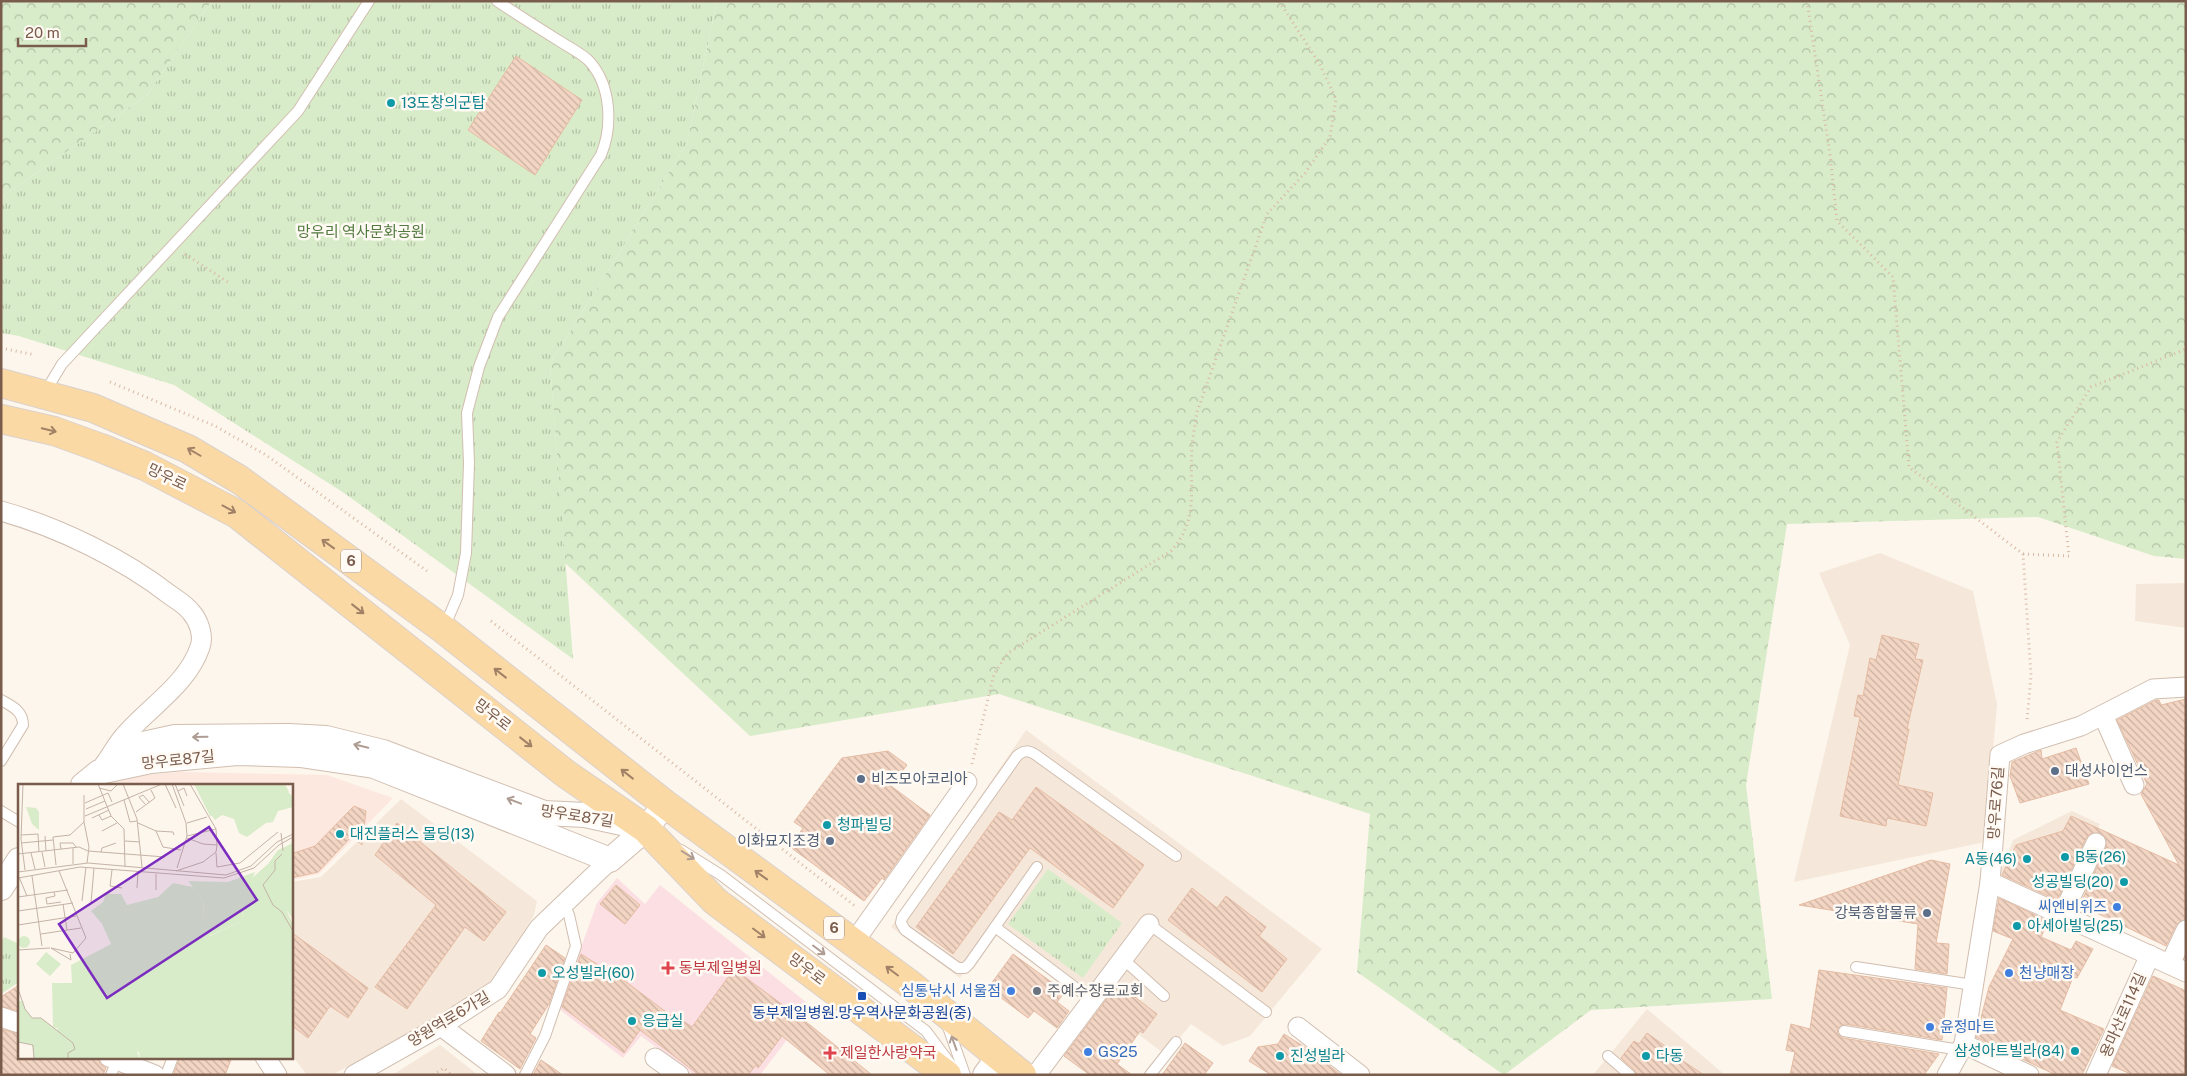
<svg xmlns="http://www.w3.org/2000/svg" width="2187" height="1076" font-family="'Public Sans','Noto Sans KR',sans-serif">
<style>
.residential{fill:#f5e8da}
.commercial{fill:#fde8e0}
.medical{fill:#fbdfe3}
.forest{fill:url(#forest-crowns)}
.park{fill:url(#park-tufts)}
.building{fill:url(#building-back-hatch);stroke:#e6bba3}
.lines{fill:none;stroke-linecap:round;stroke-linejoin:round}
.service-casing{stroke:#d1beb0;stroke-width:12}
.minor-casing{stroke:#d1beb0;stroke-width:21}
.tertiary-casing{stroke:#d1beb0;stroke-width:26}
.primary-casing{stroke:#dad1cd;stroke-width:30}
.path{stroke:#d9b8a5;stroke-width:3;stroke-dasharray:1 4;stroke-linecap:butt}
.service{stroke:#fff;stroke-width:10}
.minor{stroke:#fff;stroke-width:19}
.tertiary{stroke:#fff;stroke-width:24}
.primary{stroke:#fbd9a5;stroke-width:28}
.oneway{stroke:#a18267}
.oneway2{stroke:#af9d94}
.culture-dot{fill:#0f9aa8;stroke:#fffaf3;stroke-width:2}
.service-dot{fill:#5c6f8a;stroke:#fffaf3;stroke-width:2}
.shop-dot{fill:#3f7fe0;stroke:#fffaf3;stroke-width:2}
.health-dot{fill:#e0444e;stroke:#fffaf3;stroke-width:2}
.worship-dot{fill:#6b7280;stroke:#fffaf3;stroke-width:2}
.transit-dot{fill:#1a4fb4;stroke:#fffaf3;stroke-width:2}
.labels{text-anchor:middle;stroke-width:5;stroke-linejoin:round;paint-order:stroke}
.shield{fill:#fffaf3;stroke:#a28b7f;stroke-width:1}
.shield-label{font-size:14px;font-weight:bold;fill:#7a5c4d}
.culture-label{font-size:15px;fill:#0d838f;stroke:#fffaf3;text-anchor:start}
.park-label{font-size:15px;fill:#537a41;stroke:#fffaf3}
.street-label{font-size:15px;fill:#7a5c4d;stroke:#fffaf3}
.service-label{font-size:15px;fill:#4e5e75;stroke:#fffaf3;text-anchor:start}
.shop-label{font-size:15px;fill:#366cbe;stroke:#fffaf3;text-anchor:start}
.health-label{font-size:15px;fill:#be3a42;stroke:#fffaf3;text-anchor:start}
.worship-label{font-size:15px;fill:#5b616d;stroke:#fffaf3;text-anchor:start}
.transit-label{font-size:15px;fill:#164399;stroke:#fffaf3}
.inset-road{fill:none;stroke:#c5b3a7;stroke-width:1}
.view{fill:#7b2cbf;fill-opacity:0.15;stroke:#7b2cbf;stroke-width:2.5}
.inset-edge{fill:none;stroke:#7a5c4d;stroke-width:2.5}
</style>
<defs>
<pattern id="forest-crowns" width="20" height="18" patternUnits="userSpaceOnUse" patternTransform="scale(1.25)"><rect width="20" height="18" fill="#d8ecc9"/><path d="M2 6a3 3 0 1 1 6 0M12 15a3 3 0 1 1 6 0" fill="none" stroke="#b4c2a5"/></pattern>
<pattern id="park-tufts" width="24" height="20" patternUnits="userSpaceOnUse" patternTransform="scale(1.25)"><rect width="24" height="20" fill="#d8ecc9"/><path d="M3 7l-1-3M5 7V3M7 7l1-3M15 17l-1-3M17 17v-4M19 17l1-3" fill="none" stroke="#b4c2a5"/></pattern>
<pattern id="building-back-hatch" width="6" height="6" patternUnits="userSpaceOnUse" patternTransform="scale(1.25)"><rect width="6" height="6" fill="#f3d5c3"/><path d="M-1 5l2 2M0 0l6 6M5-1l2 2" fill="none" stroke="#cab0a1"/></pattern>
</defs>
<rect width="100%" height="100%" fill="#fdf6ec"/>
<g class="residential">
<polygon points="1880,553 1973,591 1997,704 1985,842 1794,882 1850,645 1819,573"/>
<polygon points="2186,583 2186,628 2135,621 2136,584"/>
<polygon points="1026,730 1322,949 1250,1036 1223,1046 1191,1024 1166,1055 996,928 960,978 891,927"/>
<polygon points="401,799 537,901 534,915 496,980 432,1020 332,1075 307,1075 291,1054 291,882 321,877"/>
<polygon points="2072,811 2100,824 2061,904 1999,875 2013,840"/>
<polygon points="1647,1009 1725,1075 1593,1075"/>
<polygon points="440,1045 478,1075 392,1075"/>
</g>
<polygon class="commercial" points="179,772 327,775 393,798 319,874 291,880 291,785 112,785 131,776"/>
<polygon class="medical" points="617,878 645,904 660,885 812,1007 760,1075 694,1075 641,1036 623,1058 559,1009 597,903"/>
<g class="forest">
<polygon points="1,1 212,1 147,95 1,198"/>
<polygon points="717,1 2186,1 2186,559 2154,556 2038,517 1787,524 1746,785 1772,999 1591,1010 1504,1075 1357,972 1370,814 999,694 750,736 565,563 550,364 687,143"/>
</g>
<g class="park">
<polygon points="212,1 717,1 687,143 550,364 573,659 344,493 174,385 19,336 1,333 1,198 147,95"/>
<polygon points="1048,869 1122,923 1083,978 1008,924"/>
<polygon points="4,937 17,943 19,948 19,982 1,994 1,942"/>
</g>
<g class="building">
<polygon points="516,56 582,100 535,175 468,130"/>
<polygon points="1882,635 1919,644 1915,659 1923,660 1907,729 1909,729 1898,785 1933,793 1926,826 1887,818 1886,826 1840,816 1860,717 1854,716 1858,695 1863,696 1870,658 1876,660"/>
<polygon points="2186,699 2186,919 2176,925 2166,946 2080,905 2106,847 2105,837 2100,833 2090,834 2086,838 2057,900 2002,875 2016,845 2063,831 2071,816 2179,865 2141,794 2147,784 2117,720 2156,700 2159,700 2161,705"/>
<polygon points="2076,748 2089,784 2020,803 2010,776 2012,762 2041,750 2042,759"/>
<polygon points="888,751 907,765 891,786 930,815 884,880 882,878 864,901 790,847 803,828 794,822 842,758"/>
<polygon points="1036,787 1144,865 1113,908 1030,848 953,954 916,927 999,812 1012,820"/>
<polygon points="354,806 366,811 362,845 352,836 318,872 291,878 291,854 315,846"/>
<polygon points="397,823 506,912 484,941 465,927 407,1009 375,987 436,905 375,855"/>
<polygon points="1931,860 1950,864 1936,943 1949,944 1947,974 1915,969 1918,924 1799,905"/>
<polygon points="616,885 640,905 625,924 600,904"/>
<polygon points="1192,888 1217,908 1226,896 1266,927 1259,936 1287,959 1262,992 1168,920"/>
<polygon points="1999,898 2048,921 2041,937 2071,950 2076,941 2093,949 2077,978 2073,977 2060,1010 2104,1029 2082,1075 2056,1075 1976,1037 1989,987 2013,939 1993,931"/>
<polygon points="291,932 368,988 348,1018 330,1006 308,1038 291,1025"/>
<polygon points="546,945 565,958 549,1004 530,1034 536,1038 520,1069 481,1041 499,1012 500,1013"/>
<polygon points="581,954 603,968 605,966 674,1018 676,1016 692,1027 734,969 810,1025 872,1075 830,1075 782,1036 758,1068 756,1065 748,1075 699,1075 640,1030 624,1053 562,1007"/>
<polygon points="1013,954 1065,992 1057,1002 1069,1011 1057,1028 1034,1011 1028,1018 988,988"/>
<polygon points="1819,970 1947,988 1942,1040 1845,1024 1837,1029 1838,1034 1843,1038 1939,1054 1924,1075 1790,1075 1795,1052 1786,1050 1791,1024 1810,1029"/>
<polygon points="2153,976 2186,991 2186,1075 2133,1075 2112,1066"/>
<polygon points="1118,984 1157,1014 1143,1033 1140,1031 1117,1064 1132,1075 1090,1075 1064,1056"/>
<polygon points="19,985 19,1011 1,1006 1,997"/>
<polygon points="1,1029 19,1034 19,1057 98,1057 100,1064 106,1068 103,1075 10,1075 1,1072"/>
<polygon points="1647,1033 1672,1051 1671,1053 1704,1075 1637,1075 1634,1070 1621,1058 1634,1041 1639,1044"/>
<polygon points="1284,1034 1308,1049 1341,1075 1271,1075 1249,1061 1258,1047 1278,1044"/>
<polygon points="1185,1043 1213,1063 1204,1075 1162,1075"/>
<polygon points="180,1057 232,1057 225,1075 180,1075 174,1073"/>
<polygon points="541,1060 563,1075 533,1075"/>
</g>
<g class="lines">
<defs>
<g id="service">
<polyline points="44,394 62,364 298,111 369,1"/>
<path d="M444,628L458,595L466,553L469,463L467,413L479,367L498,317L601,155C613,126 611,86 590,62C583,54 570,48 561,42C540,29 518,15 497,1"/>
<path d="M1,700C12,706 23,711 23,725L1,761"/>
<polyline points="1,811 19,822"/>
<polyline points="681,850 721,875 926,1031 952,1066"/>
<polyline points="1149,924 1266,1012"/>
<polyline points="995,927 1037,867"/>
<polyline points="1123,959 1164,996"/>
<polyline points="1856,967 1973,985"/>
<path d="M1093,1001L995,927L969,964L965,968H958L905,930L901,923L902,918L1017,756C1024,750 1028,750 1036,755L1176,856"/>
<polyline points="947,1024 965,1075"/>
<polyline points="1844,1031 1960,1050"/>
<polyline points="1608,1056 1630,1075"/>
<polyline points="111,1075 117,1060"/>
<polyline points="166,1075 173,1057"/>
<polyline points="525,1075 545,1036 576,946 569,915 564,904"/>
<polyline points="1150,1075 1176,1042"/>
</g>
<g id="minor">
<path d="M1,511C58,527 124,559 170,595C177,600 186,605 191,612C199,621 204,636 200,647C188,683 151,706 127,733C119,741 113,752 107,761"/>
<polyline points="2103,715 2134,785"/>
<polyline points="1990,882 2186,972"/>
<polyline points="2062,916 2096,843"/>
<polyline points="854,942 967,782"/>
<polyline points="2170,964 2186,930"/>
<polyline points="1,1017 19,1023"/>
<polyline points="441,1026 506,1075"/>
<polyline points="1298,1027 1360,1075"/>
<polyline points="1964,1044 2029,1075"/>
<polyline points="109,1057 155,1075"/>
<polyline points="265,1057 277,1075"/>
<polyline points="655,1058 679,1075"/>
<polyline points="354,1075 441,1026 498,989 539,928 610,860"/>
<polyline points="1036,1075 1149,924"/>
<polyline points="1947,1075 1964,1044 1990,882 2000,755 2024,744 2081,726 2153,689 2186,687"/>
<polyline points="2096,1075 2150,955"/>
</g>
<g id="tertiary">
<polyline points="107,765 125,751 143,744 175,737 289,736 326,738 383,752 544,813 585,815 640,827"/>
<polyline points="83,785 99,772 151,761 237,753 300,755 374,766 610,860 646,829 665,804"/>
<polyline points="1,888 19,860"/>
<polyline points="985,1075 999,1056"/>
</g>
<g id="primary">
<polyline points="1,383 93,408 188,449 240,480 443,629 665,804 907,982 1022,1075"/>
<polyline points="1,419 54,431 101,448 145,466 237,514 566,774 646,829 715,901 947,1075"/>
</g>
</defs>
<use href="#service" class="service-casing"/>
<use href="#minor" class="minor-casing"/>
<use href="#tertiary" class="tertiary-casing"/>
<use href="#primary" class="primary-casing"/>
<g class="path">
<polyline points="1807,1 1830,155 1837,221 1893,277 1909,467 2023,554 2031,675 2027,721"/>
<polyline points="185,254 229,283"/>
<polyline points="1,348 35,355"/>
<polyline points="110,382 215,426 266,455 427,571"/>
<polyline points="2023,554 2069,556 2057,442 2091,387 2186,349"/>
<polyline points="491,621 855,906"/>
<path d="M972,764L994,674L1008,653L1171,551C1200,519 1189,487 1192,447C1193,436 1195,424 1197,412L1267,214L1305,173L1330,137L1336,99L1319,63L1279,1"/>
<polyline points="433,1075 444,1068 451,1075"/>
</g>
<use href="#service" class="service"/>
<use href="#minor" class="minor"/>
<use href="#tertiary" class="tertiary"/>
<use href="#primary" class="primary"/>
</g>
<defs><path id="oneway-shaft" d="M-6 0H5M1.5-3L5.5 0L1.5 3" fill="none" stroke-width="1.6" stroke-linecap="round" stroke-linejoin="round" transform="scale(1.25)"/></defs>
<g class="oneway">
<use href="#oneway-shaft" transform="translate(49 430) rotate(14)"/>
<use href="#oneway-shaft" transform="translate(194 452) rotate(-150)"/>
<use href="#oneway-shaft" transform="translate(229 509) rotate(28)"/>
<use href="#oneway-shaft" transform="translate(328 544) rotate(-144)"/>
<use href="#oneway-shaft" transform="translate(358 609) rotate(38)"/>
<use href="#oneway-shaft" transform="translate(500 673) rotate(-142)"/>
<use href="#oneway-shaft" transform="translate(526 742) rotate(38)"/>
<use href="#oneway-shaft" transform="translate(627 774) rotate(-142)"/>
<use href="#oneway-shaft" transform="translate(761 875) rotate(-144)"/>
<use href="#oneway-shaft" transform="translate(759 933) rotate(37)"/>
<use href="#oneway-shaft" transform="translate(892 971) rotate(-143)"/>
</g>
<g class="oneway2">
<use href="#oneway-shaft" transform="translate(200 737) rotate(179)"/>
<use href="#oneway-shaft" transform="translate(361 746) rotate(-167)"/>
<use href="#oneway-shaft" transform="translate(514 801) rotate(-159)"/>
<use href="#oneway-shaft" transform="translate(688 855) rotate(32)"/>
<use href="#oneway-shaft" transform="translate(819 950) rotate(37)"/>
<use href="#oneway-shaft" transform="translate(954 1043) rotate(-110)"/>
</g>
<g class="culture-dot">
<circle cx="391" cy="103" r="5"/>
<circle cx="827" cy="825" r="5"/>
<circle cx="340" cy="834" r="5"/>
<circle cx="2065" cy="857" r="5"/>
<circle cx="2027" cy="859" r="5"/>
<circle cx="2124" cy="882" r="5"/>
<circle cx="2017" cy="926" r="5"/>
<circle cx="542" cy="973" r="5"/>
<circle cx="632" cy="1021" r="5"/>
<circle cx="2075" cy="1051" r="5"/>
<circle cx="1280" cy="1056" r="5"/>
<circle cx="1646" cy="1056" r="5"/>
</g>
<g class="service-dot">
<circle cx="2055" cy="771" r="5"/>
<circle cx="861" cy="779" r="5"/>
<circle cx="830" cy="841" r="5"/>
<circle cx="1927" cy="913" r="5"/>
</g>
<g class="shop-dot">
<circle cx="2117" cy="907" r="5"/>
<circle cx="2009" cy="973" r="5"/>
<circle cx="1011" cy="991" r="5"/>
<circle cx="1930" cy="1027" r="5"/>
<circle cx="1088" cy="1052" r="5"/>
</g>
<g class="health-dot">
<path d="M665.5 960.5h5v5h5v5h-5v5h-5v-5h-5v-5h5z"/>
<path d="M827.5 1045.5h5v5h5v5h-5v5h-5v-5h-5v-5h5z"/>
</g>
<circle class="worship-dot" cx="1037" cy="991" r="5"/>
<rect class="transit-dot" x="857" y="991" width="10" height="10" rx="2.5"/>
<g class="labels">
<g class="shield">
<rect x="341" y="549.5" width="20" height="23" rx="4"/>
<rect x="824" y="916.5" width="20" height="23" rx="4"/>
</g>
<g class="shield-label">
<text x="351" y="566">6</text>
<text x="834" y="933">6</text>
</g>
<g class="culture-label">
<text x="401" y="108">13도창의군탑</text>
<text x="837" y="830">청파빌딩</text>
<text x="350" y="839">대진플러스 몰딩(13)</text>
<text x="2075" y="862">B동(26)</text>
<text x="2017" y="864" text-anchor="end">A동(46)</text>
<text x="2114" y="887" text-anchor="end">성공빌딩(20)</text>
<text x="2027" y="931">아세아빌딩(25)</text>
<text x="552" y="978">오성빌라(60)</text>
<text x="642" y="1026">응급실</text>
<text x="2065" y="1056" text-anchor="end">삼성아트빌라(84)</text>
<text x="1290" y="1061">진성빌라</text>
<text x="1656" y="1061">다동</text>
</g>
<g class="park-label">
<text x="361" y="237">망우리 역사문화공원</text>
</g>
<g class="street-label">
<text transform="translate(167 477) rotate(26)" y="5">망우로</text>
<text transform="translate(493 715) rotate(38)" y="5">망우로</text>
<text transform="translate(178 760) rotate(-6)" y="5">망우로87길</text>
<text transform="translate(1996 803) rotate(-86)" y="5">망우로76길</text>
<text transform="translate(577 816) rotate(9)" y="5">망우로87길</text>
<text transform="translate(807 969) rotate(37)" y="5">망우로</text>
<text transform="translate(2123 1015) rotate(-66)" y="5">용마산로114길</text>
<text transform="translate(449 1019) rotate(-31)" y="5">양원역로6가길</text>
</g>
<g class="service-label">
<text x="2065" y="776">대성사이언스</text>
<text x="871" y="784">비즈모아코리아</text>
<text x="820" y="846" text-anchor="end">이화묘지조경</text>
<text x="1917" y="918" text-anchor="end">강북종합물류</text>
</g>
<g class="shop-label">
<text x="2107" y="912" text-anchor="end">씨엔비위즈</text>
<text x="2019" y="978">천냥매장</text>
<text x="1001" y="996" text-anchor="end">심통낚시 서울점</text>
<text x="1940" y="1032">윤정마트</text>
<text x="1098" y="1057">GS25</text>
</g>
<g class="health-label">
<text x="679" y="973">동부제일병원</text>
<text x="840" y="1058">제일한사랑약국</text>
</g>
<g class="worship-label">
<text x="1047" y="996">주예수장로교회</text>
</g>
<g class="transit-label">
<text x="862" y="1018">동부제일병원.망우역사문화공원(중)</text>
</g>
</g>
<g transform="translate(18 784)">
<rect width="275" height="275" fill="#fdf6ec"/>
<path d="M0 158a6 6 0 1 1 12 0a6 6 0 1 1-12 0ZM28,168L43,180L32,192L18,180Z" fill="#d8ecc9"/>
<path d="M187,0L267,5L275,13V23L260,27L255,38L248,39L229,53L221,49L216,35L204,31L197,36L190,27ZM275,59V135L269,127L275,141V275H122L121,268L35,243L34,199H54L53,181L93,160L84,140L73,127L85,118L88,110H103L109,121L140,113L155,99L175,103L185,116L186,137L192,152L224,137L225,116L233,95L250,80L260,66Z" fill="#d8ecc9"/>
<path d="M176,0H267L271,8L238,21L192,32ZM8,23L18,24L21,28V46L14,40ZM237,88L225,116L224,137L191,152L186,137L185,116L170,97L210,98ZM81,214L101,220L122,275H16L14,261L0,258V217H5L7,225L14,234H23L39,246L58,222Z" fill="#d8ecc9"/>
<path class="inset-road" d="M5,0L3,55L7,86M80,0L93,32L106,45L107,83M105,0L119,35L124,83M147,0L158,24M154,0L168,39L169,52L159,84M157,0L166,22M81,4L93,7L100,0M160,7L166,4L169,12M106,16L112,38L119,37M67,19L90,9L94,18M127,20L121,13L125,11L131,18M68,25L87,17M118,28L137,14L133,6M81,31L84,36L93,32M67,32L144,0M74,34L91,26M66,38L71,63L69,79M120,39L138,47L145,63L163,66M169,39L189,33M84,47L99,39M138,47L155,48L156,51M263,49L265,67M3,51L20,50L21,68M27,52L28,67M169,52L198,45M169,54L185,60L199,61M107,57L122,58M3,59L35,56M43,65L42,59H55L58,63M24,68L27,83M83,68L84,64L98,59M13,69L17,85M198,69L199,83L222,79L260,48M0,70L61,63L70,67L147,73M264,70L257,77V86L245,101L255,121L264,128L275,147M55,80V64M38,81L35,53L52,51L66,38V11M94,86L92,102L104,104M158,87L185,78L198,68L199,62L198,45L172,0M0,88L70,79L208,91L233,82L259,58L275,50M14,92L24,162M1,93L9,112M0,94L62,83L206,94L236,84L261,61L275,53M119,104L120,88M138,106V90M36,108L37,112L28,114L29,120L43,118M0,113L50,106M64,117L68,83M73,119L76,84M45,120L49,146M0,127L55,119M0,141L58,132M23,150L63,144M33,164L55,169L68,154L41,87M33,164L53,176L52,170M0,166L32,164M0,205L7,225L14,234H23L55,259L57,265L50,269V275M0,258L15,261L16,275"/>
<path class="view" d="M191,43L239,116L89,214L41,140Z"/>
<rect width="275" height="275" class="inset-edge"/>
</g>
<rect width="2187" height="1076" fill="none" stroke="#7a5c4d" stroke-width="5"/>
<path d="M18 38v8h68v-8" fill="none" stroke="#7a5c4d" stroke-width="2.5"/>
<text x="25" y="38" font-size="15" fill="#7a5c4d" stroke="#fffaf3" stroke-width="4" paint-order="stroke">20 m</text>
</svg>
